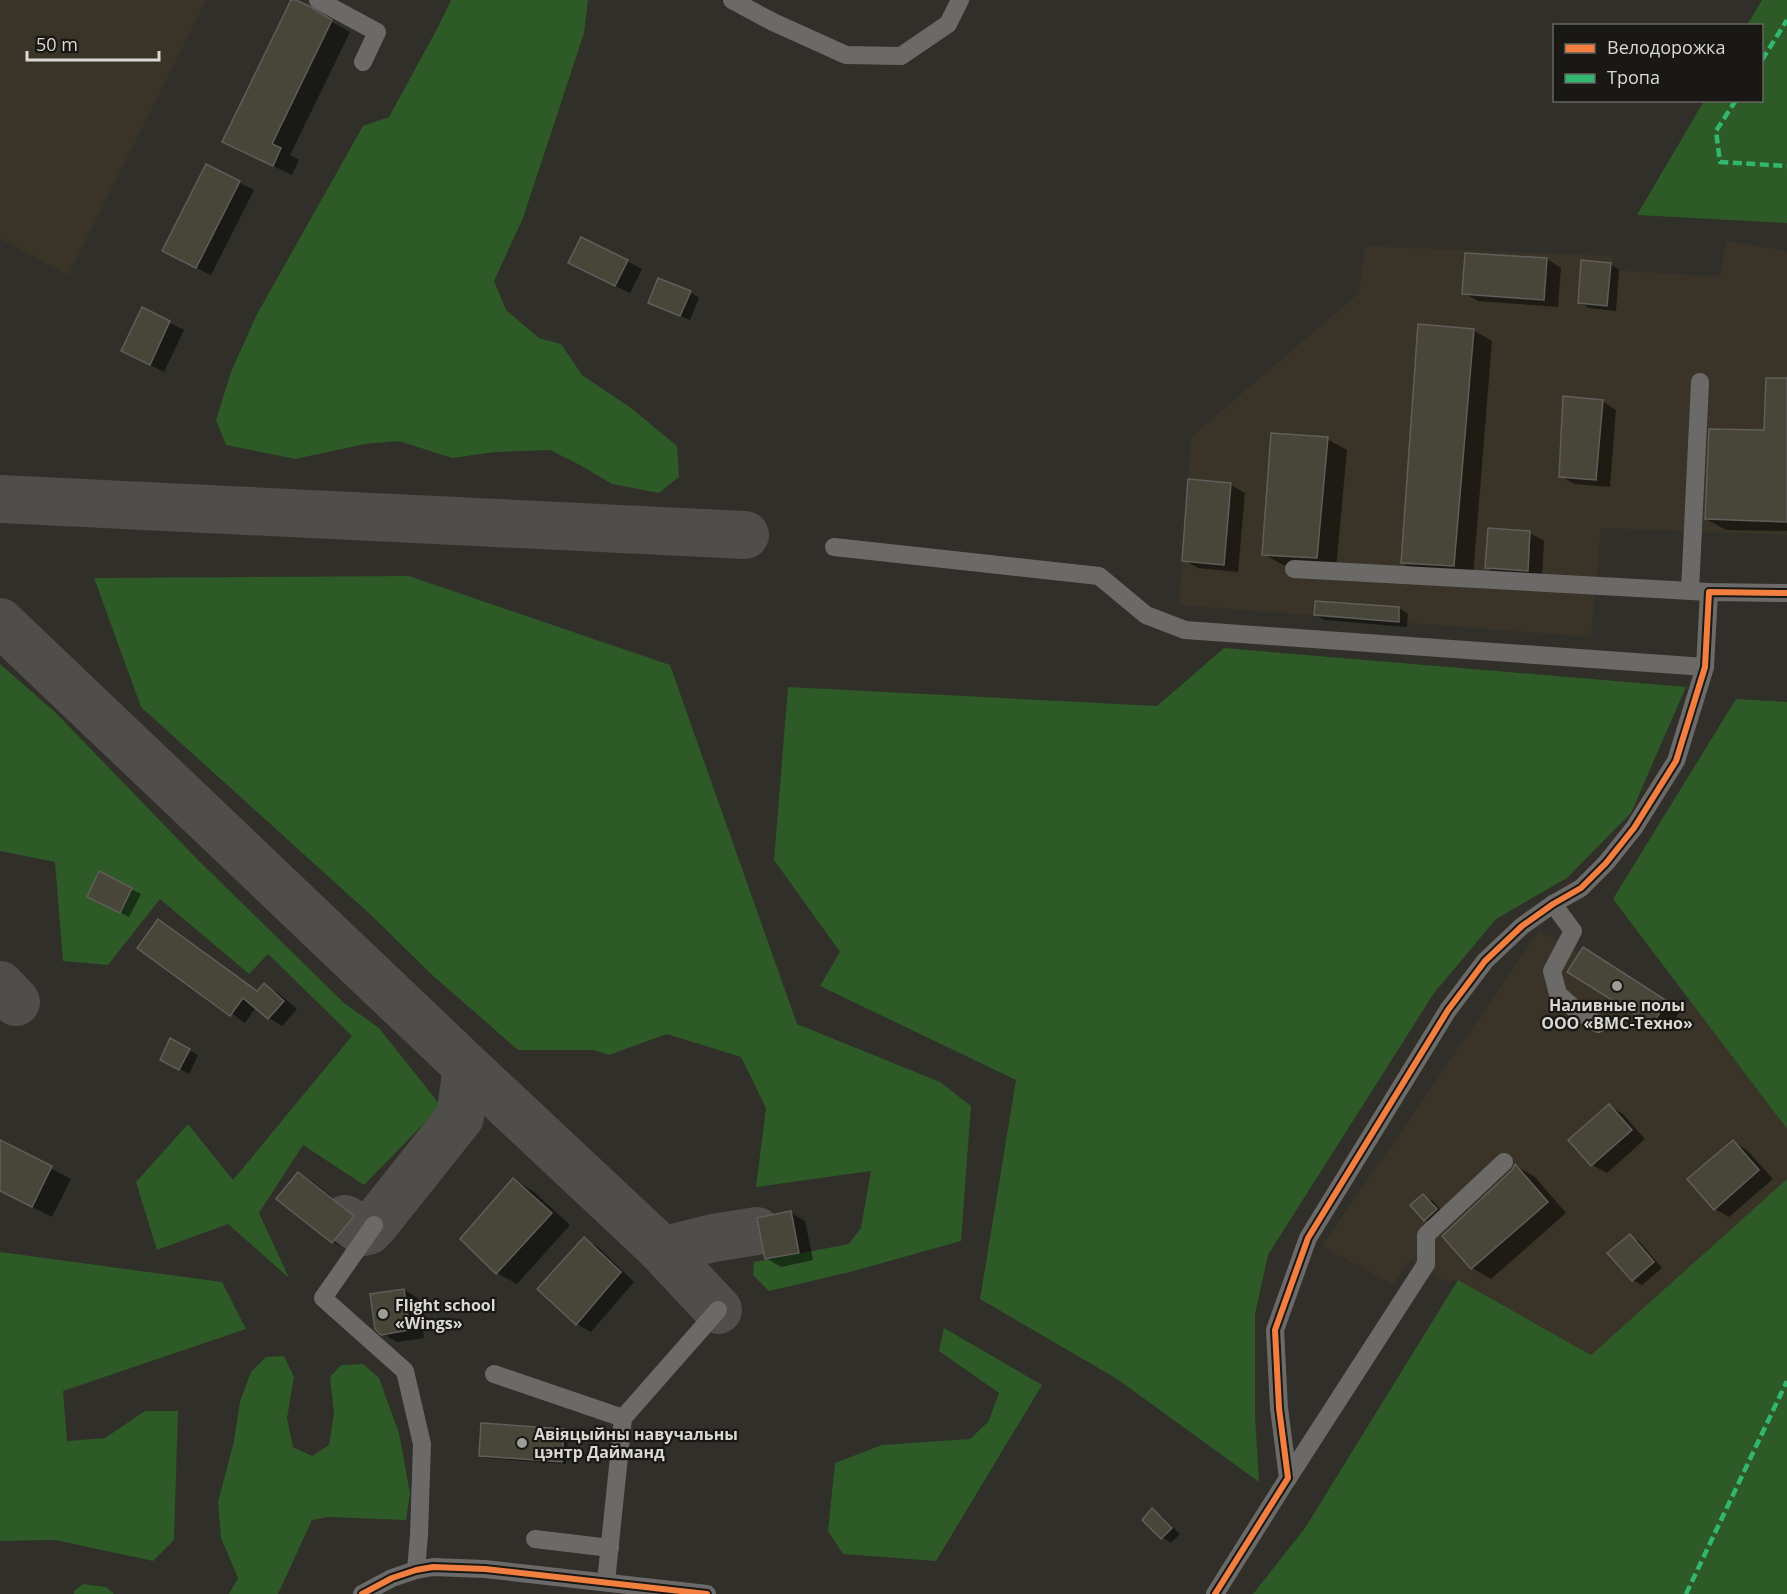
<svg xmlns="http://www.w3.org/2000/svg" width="1787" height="1594" font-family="'Open Sans',sans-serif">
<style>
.built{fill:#393427}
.green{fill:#2d5a26}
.shadow{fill:#0007}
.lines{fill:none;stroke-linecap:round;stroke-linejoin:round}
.taxiway{stroke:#4f4e4a;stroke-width:48}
.building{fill:#484539;stroke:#5f5e5a;stroke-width:1.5}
.minor{stroke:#6c6a68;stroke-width:18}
.quiet{stroke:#33b770;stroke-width:4.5;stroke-dasharray:9 4.5;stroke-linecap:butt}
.cycleway-casing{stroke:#191814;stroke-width:10}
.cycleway{stroke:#f27e40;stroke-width:6}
.poi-dot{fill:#9e9e98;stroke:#191814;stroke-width:2}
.labels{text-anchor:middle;stroke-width:4.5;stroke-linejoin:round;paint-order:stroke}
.poi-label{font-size:16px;font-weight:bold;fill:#dad9d3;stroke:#191814;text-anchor:start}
</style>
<rect width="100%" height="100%" fill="#302f2a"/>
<g class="built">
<polygon points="0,0 206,0 68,275 0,239"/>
<polygon points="1726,241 1787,251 1787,535 1601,528 1591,637 1179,605 1191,437 1359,293 1365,246 1613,256 1613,270 1720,277"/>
<polygon points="1539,931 1580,952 1583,947 1667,1001 1691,1002 1787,1129 1787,1179 1591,1355 1458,1280 1446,1282 1411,1259 1393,1285 1322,1246"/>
</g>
<g class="green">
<polygon points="451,0 588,0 584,33 523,218 494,281 506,310 539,338 561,344 582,375 631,408 677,446 679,477 659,493 612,484 580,465 550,450 495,452 452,458 399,441 365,444 295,459 226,445 216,420 231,372 256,316 363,126 389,117 438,27"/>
<polygon points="1762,0 1787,0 1787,223 1637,215 1704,101 1762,100 1762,26 1747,25"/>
<polygon points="409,576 670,665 797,1024 940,1082 971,1106 961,1241 850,1272 769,1291 753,1275 754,1262 849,1244 861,1228 871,1171 756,1187 766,1108 741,1057 667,1034 609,1055 594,1050 518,1050 430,973 372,916 141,707 94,578"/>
<polygon points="1224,648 1686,687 1631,813 1567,878 1496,919 1434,993 1268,1255 1255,1314 1255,1415 1259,1482 1117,1379 980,1299 1016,1080 820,986 840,952 774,860 788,687 1157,706"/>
<polygon points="0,664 56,713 197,859 344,1003 379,1028 441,1106 364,1185 303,1145 259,1213 289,1278 228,1224 157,1250 136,1182 188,1124 233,1180 352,1036 268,954 249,974 160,899 108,965 63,961 55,862 0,851"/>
<polygon points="1736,699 1787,702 1787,1129 1613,899"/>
<polygon points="1787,1179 1787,1594 1253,1594 1305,1528 1458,1280 1591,1355"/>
<polygon points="0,1252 222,1282 246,1329 63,1391 67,1441 105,1438 145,1411 178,1411 174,1540 153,1561 55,1540 0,1541"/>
<polygon points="944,1328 1042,1385 936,1561 843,1554 828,1531 835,1463 882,1445 970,1439 988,1422 999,1393 939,1351"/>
<polygon points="284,1356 294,1377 287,1418 293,1447 312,1456 329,1445 334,1413 330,1377 341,1365 363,1364 379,1378 399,1433 410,1493 406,1520 328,1517 312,1520 278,1594 229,1594 238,1578 221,1538 218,1502 234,1441 240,1401 251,1372 266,1357"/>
<polygon points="83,1584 106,1587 114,1594 74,1594 74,1591"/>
</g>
<g class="shadow">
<polygon points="293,0 350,32 290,155 299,160 292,175 224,142"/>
<polygon points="207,166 254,190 211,275 178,259"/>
<polygon points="1547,259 1561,268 1558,307 1478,301 1464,293"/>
<polygon points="627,261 642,269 630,293 584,271"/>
<polygon points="1610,264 1619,270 1616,311 1589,308 1580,302"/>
<polygon points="690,292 699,298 690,320 659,307"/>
<polygon points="143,309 184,330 164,372 138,359"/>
<polygon points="1473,330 1492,341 1473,576 1422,574 1402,563"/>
<polygon points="1787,380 1787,531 1726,530 1706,519 1766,432"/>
<polygon points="1602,401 1616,410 1610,487 1575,484 1560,476"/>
<polygon points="1327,439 1347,450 1336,569 1283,565 1264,554"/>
<polygon points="1231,485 1245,493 1238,572 1198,568 1183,560"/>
<polygon points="1530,533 1544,541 1542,578 1501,576 1487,568"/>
<polygon points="1399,608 1408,614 1407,627 1325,620 1315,615"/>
<polygon points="131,889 141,894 129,917 98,901"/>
<polygon points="139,948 258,992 264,985 278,993 297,1009 282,1026 269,1018 256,1007 245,1023"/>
<polygon points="1597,957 1681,1010 1667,1032 1652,1024"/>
<polygon points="189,1050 198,1055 189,1074 171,1064"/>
<polygon points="1609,1106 1623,1114 1645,1139 1607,1173 1592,1165"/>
<polygon points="0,1142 71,1179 52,1217 0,1191"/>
<polygon points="1733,1142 1747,1150 1773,1179 1729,1217 1715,1209"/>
<polygon points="1516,1166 1535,1177 1566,1213 1491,1279 1472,1268"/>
<polygon points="298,1173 313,1182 367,1225 347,1250 333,1242"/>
<polygon points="513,1180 533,1191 570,1225 517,1284 497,1273 462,1239"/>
<polygon points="1423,1196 1433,1201 1445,1215 1434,1225 1425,1220 1412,1205"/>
<polygon points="791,1213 805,1221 813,1260 781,1267 766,1258"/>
<polygon points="1630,1236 1639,1241 1662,1268 1642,1285 1633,1280 1609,1253"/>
<polygon points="584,1239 598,1247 634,1282 591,1332 577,1324"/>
<polygon points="404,1290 418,1298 424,1338 397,1342 382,1333"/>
<polygon points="564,1431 568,1433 566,1464 485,1458 481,1455"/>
<polygon points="1153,1510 1162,1516 1180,1534 1171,1543 1162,1537"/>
</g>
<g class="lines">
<g class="taxiway">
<polyline points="0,499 745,535"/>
<polyline points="0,622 467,1067 659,1247 718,1310"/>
<polyline points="0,985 16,1002"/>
<polyline points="345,1219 363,1232 368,1231 374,1225 460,1117 467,1067"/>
<polyline points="659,1247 669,1249 713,1238 757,1231"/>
</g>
</g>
<g class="building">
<polygon points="291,0 296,0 309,6 332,20 272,144 281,148 273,166 222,142"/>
<polygon points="206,164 240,181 196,268 162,251"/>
<polygon points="581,237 628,260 615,286 568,263"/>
<polygon points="1465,253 1547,258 1544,300 1462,294"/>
<polygon points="1581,260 1611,263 1607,306 1578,303"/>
<polygon points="658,278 691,291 680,316 648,303"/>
<polygon points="142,307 170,321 150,365 121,351"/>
<polygon points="1418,324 1474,329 1454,566 1401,563"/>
<polygon points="1766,378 1787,378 1787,522 1705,519 1709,429 1764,430"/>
<polygon points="1563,396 1603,400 1596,480 1559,477"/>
<polygon points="1271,433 1328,437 1317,558 1262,555"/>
<polygon points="1188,479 1231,483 1224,565 1182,561"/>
<polygon points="1488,528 1530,531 1528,571 1485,568"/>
<polygon points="1315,601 1399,607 1399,622 1314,615"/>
<polygon points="99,871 132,888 120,913 87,897"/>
<polygon points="158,919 257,991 264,983 284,1001 268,1019 243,998 230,1016 137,948"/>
<polygon points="1583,947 1667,1001 1652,1025 1567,972"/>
<polygon points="170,1038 190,1049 179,1070 160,1060"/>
<polygon points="1609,1104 1632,1130 1591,1166 1568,1140"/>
<polygon points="0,1140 52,1166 32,1207 0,1191"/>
<polygon points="1733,1140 1759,1170 1714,1210 1687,1179"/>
<polygon points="1515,1164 1548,1202 1471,1269 1442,1236 1512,1170"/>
<polygon points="298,1172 354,1216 332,1243 276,1199"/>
<polygon points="513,1178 552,1213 496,1274 460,1239"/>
<polygon points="1423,1194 1437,1209 1424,1221 1410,1205"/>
<polygon points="791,1211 799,1253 765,1259 757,1218"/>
<polygon points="1630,1234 1654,1262 1632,1281 1607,1253"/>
<polygon points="584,1237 621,1272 576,1325 537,1289"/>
<polygon points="404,1289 410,1330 381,1335 375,1329 370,1294"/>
<polygon points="481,1423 564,1429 562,1462 479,1456"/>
<polygon points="1152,1508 1172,1528 1161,1539 1142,1520"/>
</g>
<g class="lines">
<g class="minor">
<polyline points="318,0 377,32 363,62"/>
<polyline points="732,0 773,22 846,55 901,56 948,24 960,0"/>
<polyline points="834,547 1099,576 1146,615 1185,630 1705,667"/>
<polyline points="1294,569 1709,592 1787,593"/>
<polyline points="1690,591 1700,382"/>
<polyline points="1553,904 1573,931 1552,971 1558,994 1576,1010 1598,1024"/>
<polyline points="374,1225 323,1298 405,1371 422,1444 419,1535 416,1570"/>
<polyline points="494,1374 623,1418"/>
<polyline points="1288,1478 1426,1264 1426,1235 1504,1162"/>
<polyline points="535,1539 610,1548"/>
<polyline points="606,1582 623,1418 718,1310"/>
<polyline points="362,1594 392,1578 416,1570 433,1567 485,1569 707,1594"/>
<polyline points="1215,1594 1288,1478 1279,1408 1275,1330 1308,1238 1448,1010 1485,961 1522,926 1553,904 1581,888 1606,863 1634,828 1676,761 1705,667 1709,592"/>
</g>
<g class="quiet">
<polyline points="1762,60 1787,20"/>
<polyline points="1736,100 1716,131 1720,162 1787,166"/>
<polyline points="1686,1594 1787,1381"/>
</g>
<defs>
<g id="cycleway">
<polyline points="362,1594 392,1578 416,1570 433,1567 485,1569 707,1594"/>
<polyline points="1215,1594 1288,1478 1279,1408 1275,1330 1308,1238 1448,1010 1485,961 1522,926 1553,904 1581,888 1606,863 1634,828 1676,761 1705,667 1709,592 1787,593"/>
</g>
</defs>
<use href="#cycleway" class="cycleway-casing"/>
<use href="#cycleway" class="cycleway"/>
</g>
<g class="poi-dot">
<circle cx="1617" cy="986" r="6"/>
<circle cx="383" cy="1314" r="6"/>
<circle cx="522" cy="1443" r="6"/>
</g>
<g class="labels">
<g class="poi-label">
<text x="1617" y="1011" text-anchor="middle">Наливные полы<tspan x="1617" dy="18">ООО «ВМС-Техно»</tspan></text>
<text x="395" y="1311">Flight school<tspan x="395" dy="18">«Wings»</tspan></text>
<text x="534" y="1440">Авіяцыйны навучальны<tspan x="534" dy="18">цэнтр Дайманд</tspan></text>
</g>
</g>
<rect x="1553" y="24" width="210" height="78" fill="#191814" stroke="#666560" stroke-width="1.5"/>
<rect x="1565" y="44" width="30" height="9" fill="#f27e40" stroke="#666560" stroke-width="1.5"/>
<text x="1607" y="54" font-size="18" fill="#dad9d3">Велодорожка</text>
<rect x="1565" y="74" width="30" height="9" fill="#33b770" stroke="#666560" stroke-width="1.5"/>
<text x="1607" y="84" font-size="18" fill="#dad9d3">Тропа</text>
<path d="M27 51v9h132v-9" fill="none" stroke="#dad9d3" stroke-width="3"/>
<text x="36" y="51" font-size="18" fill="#dad9d3" stroke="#191814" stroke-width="4.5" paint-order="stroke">50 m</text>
</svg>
